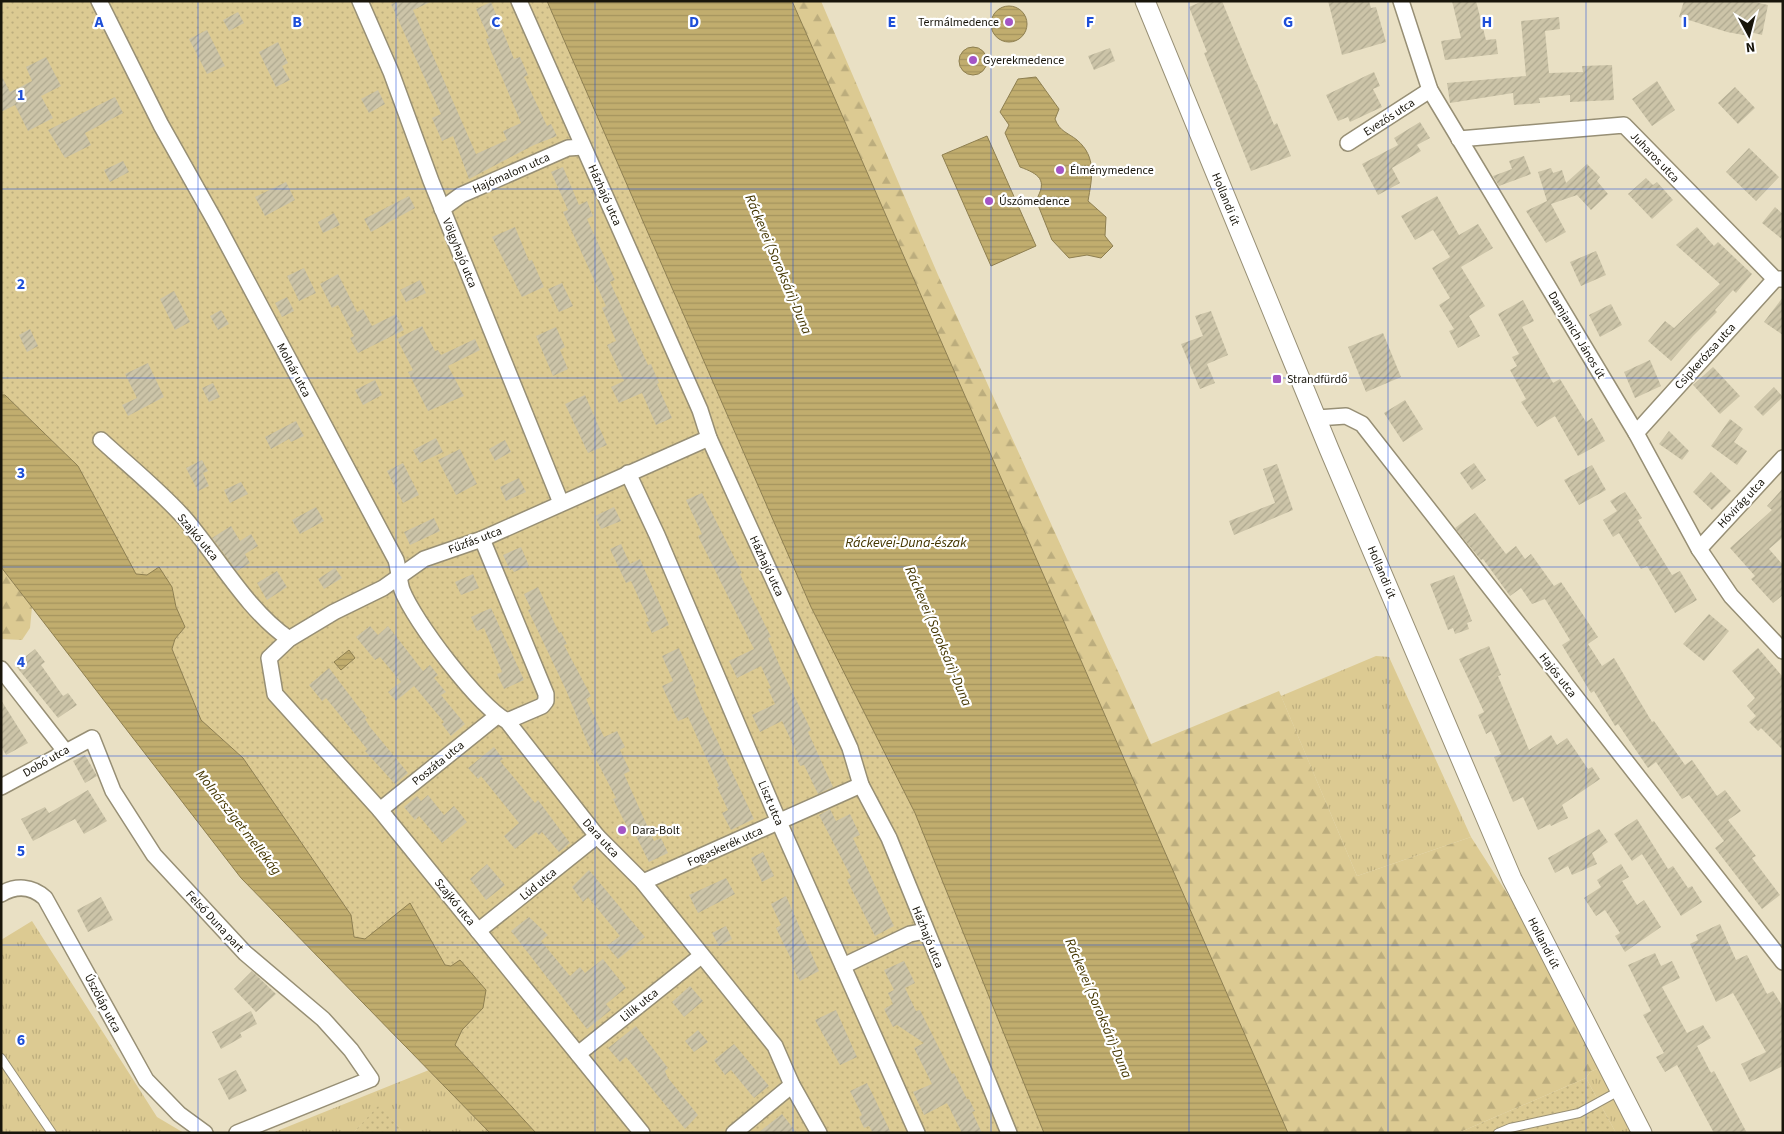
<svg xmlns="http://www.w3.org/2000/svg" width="1784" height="1134" font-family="'Source Sans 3',sans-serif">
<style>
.grass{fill:url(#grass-tufts)}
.forest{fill:url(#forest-firs)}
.park{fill:url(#park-dots)}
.water{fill:url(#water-rules);stroke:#8e7f50}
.building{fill:url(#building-hatch)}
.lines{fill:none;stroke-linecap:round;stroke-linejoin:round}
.service-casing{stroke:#978f75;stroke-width:10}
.minor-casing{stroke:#978f75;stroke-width:18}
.tertiary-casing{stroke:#978f75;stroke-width:21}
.service{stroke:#fff;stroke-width:8}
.minor{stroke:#fff;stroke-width:15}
.tertiary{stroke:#fff;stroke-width:19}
.grid{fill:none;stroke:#1d4ed8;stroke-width:1;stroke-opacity:0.55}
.poi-dot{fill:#a455c6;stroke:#fff;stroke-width:2}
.labels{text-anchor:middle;stroke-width:4.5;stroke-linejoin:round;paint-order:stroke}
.poi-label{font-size:12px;fill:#18150b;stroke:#fff;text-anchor:start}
.street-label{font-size:12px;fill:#18150b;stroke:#fff}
.water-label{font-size:14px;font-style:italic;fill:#443601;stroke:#fff}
.grid-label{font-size:16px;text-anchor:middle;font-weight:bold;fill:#1d4ed8;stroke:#fff;stroke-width:4.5;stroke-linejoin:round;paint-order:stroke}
</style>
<defs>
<pattern id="grass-tufts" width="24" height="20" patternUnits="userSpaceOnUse" patternTransform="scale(1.25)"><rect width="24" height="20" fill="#dcca92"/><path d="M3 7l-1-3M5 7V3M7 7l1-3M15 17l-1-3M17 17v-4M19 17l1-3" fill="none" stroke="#bcad7d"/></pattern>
<pattern id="forest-firs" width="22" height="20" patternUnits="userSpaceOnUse" patternTransform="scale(1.25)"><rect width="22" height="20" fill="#dcca92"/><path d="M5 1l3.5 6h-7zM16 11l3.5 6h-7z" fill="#bcad7d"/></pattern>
<pattern id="park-dots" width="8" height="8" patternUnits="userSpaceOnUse" patternTransform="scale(1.25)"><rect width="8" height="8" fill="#dcca92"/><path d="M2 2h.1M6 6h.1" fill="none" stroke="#bcad7d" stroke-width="1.8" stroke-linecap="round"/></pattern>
<pattern id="water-rules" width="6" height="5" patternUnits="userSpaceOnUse" patternTransform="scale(1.25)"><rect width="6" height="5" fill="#c1ad6e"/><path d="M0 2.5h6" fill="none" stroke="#a5945e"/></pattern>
<pattern id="building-hatch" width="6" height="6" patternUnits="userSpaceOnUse" patternTransform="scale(1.25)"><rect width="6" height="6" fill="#ccc4a8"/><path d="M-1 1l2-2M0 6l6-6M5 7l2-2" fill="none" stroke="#aea88f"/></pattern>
</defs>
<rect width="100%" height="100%" fill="#e9e0c4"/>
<g class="grass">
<polygon points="1376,656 1389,657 1471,837 1357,876 1281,696"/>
<polygon points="32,921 157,1117 184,1133 1,1133 1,940"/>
<polygon points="1606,1065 1645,1133 1616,1133 1586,1078 1590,1072"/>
<polygon points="429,1070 490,1133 404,1133 379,1106 353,1133 272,1133"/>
</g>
<g class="forest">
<polygon points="792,1 821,1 938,275 1151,744 1279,691 1357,876 1471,837 1519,912 1606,1065 1590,1072 1586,1078 1458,1133 1288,1133"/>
<polygon points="1,567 32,607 30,628 22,640 1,639"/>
</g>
<g class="park">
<polygon points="1,1 547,1 811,607 915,813 1044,1133 536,1133 455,1045 462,1030 483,1008 451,966 445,965 410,903 365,940 354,937 351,915 243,758 201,720 172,649 175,639 185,627 176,607 172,587 147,575 136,574 78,466 5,395 1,395"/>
<polygon points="1586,1078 1616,1133 1458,1133"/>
<polygon points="379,1105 404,1133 353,1133"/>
</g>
<g class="water">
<polygon points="547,1 792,1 1288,1133 1044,1133 915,813 811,607"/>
<circle cx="1009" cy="24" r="18"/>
<circle cx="973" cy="61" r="14"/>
<path d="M1036,77L1059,109L1055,119C1060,132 1067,132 1077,140C1097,157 1092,178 1088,201L1106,217L1105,236L1113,246L1101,258L1087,255L1069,258L1052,240L1036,200C1048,180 1039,174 1020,167L1005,133L1009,125L1000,112L1018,79Z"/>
<polygon points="987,136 1036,246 991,266 942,155"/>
<polygon points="1,395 5,395 78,466 136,574 147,575 159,567 172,587 176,607 185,627 175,639 172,649 201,720 243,758 351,915 354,937 365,939 410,903 445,965 451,966 460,960 486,990 483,1008 462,1030 455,1045 536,1133 490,1133 241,878 1,567"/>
<polygon points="349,650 355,658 341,670 334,662"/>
</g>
<g class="building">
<polygon points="398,1 433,1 413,10 476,154 507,140 503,131 521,123 486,39 489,38 476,9 491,2 514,59 520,57 528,75 524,77 547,126 551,124 557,136 534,145 469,179 453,136 442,141 432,118 441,114 391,4"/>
<polygon points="1203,1 1222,1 1255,81 1256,81 1274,125 1277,123 1291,156 1251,171 1204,53 1207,52 1189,7"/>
<polygon points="1328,1 1369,1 1371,8 1376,7 1386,42 1342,55"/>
<polygon points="1452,1 1476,1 1486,40 1496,39 1498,54 1445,60 1441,41 1461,38"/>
<polygon points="1684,1 1750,1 1768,5 1762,35 1750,32 1749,36 1727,32 1679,17"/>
<polygon points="238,12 244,23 229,31 223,20"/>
<polygon points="1559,17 1560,29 1545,31 1549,73 1583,72 1582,66 1612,65 1614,100 1570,102 1570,95 1539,98 1540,103 1514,105 1513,93 1450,103 1447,83 1526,76 1521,21"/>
<polygon points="207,30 225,66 207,74 189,39"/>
<polygon points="278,42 288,63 282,66 290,80 276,87 259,52"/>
<polygon points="1110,48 1115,61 1094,70 1088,56"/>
<polygon points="46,57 61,86 41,96 53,118 28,131 15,105 1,112 1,75 10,92 32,81 26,67"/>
<polygon points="1374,72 1380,86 1373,89 1382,107 1350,122 1348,117 1338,121 1326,95"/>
<polygon points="1657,81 1675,110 1652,126 1632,99"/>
<polygon points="1735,87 1755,108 1738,124 1718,103"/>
<polygon points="378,90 385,104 369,113 361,99"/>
<polygon points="115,97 123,113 85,133 91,145 65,158 48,130"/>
<polygon points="1420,122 1430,138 1417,145 1421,151 1392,168 1400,183 1378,195 1362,164 1398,145 1394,138"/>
<polygon points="1749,148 1779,177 1756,201 1726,172"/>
<polygon points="1524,156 1531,174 1499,186 1493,176 1512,169 1509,161"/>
<polygon points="123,161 129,172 110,182 104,170"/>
<polygon points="1587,164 1600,177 1597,181 1608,194 1591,210 1577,195 1551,204 1566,232 1546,243 1526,211 1547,201 1538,172 1551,168 1553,173 1562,170 1566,183"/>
<polygon points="563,167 579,205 587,201 593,216 587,219 615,280 610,282 648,365 651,364 659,383 657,384 672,418 656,425 642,393 619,403 611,387 624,381 607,345 616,341 602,308 606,306 563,212 568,210 551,172"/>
<polygon points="1646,178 1653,185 1657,182 1673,200 1652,219 1628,194"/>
<polygon points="286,182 295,200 265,216 255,197"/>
<polygon points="409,196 415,208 371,232 364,219"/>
<polygon points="1437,196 1459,235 1478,224 1493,248 1461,267 1485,306 1469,316 1480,336 1458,348 1449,331 1454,329 1439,305 1450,298 1432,268 1450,257 1433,230 1415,240 1401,216"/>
<polygon points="1775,207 1783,214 1783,240 1762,223"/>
<polygon points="334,213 340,225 323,233 318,222"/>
<polygon points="515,227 529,261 532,260 544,287 522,297 492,237"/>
<polygon points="1697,227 1714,246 1718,242 1752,274 1736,293 1733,290 1715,310 1717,312 1693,336 1671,361 1648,341 1665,321 1674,328 1720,284 1676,245"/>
<polygon points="1596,251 1606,275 1581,286 1570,262"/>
<polygon points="304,268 316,293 299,301 287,276"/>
<polygon points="338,274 357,312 363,309 372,326 396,314 404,330 358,353 350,338 354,336 338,305 332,308 320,284"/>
<polygon points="420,280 426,293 406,302 400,290"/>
<polygon points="562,283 573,306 559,312 548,289"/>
<polygon points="174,291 190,322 175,330 160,299"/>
<polygon points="287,297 294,311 282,317 275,303"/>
<polygon points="1783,297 1783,335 1764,322"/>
<polygon points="1523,300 1534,321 1522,327 1553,383 1560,379 1586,422 1592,418 1605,441 1578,456 1555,416 1537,427 1521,402 1526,399 1510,370 1517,366 1512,357 1519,354 1498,314"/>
<polygon points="1611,304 1622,325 1600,337 1589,315"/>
<polygon points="221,310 229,324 218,330 210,316"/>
<polygon points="1211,311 1228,355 1207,364 1215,383 1200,389 1181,344 1203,336 1195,316"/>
<polygon points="422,326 435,351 438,350 441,355 475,339 480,350 448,366 464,396 428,411 408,372 413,370 397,339"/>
<polygon points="556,327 565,347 560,350 568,369 553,376 536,336"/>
<polygon points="30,329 38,346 27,352 19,335"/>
<polygon points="1383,333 1401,377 1366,392 1348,347"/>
<polygon points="1650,360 1661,386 1635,398 1624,372"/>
<polygon points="148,363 164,397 128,416 122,405 137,398 125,374"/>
<polygon points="1713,367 1740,396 1720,414 1693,385"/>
<polygon points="375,380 382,395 363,405 355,390"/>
<polygon points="213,383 220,397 209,402 202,388"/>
<polygon points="1774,387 1783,397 1763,416 1754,407"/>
<polygon points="585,395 607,445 588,453 565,404"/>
<polygon points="1405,400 1423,429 1403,442 1384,413"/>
<polygon points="1730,419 1743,429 1734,442 1747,451 1737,465 1711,446"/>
<polygon points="296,421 304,436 291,442 289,439 271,449 265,437"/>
<polygon points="1669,431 1689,451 1682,460 1659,444"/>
<polygon points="436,438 443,452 420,463 413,450"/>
<polygon points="505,440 511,452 495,461 489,449"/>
<polygon points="460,449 477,484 456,495 438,460"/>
<polygon points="202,460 208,471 203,473 209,486 198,491 186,468"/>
<polygon points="403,463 419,495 403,503 387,471"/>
<polygon points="1474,463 1486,480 1472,490 1460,473"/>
<polygon points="1277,464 1293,510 1234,535 1229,521 1275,503 1263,469"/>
<polygon points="1592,465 1606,490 1579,505 1564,480"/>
<polygon points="1711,472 1731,491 1712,510 1693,492"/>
<polygon points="519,478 526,492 506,501 500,487"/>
<polygon points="241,482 248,494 230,503 224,490"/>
<polygon points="1783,488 1783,537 1769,549 1783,565 1783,595 1773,603 1751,579 1755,576 1730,548 1772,510 1767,506"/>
<polygon points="1625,492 1642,518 1638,520 1672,575 1680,571 1697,600 1675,613 1647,566 1641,569 1619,533 1613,537 1603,520 1617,511 1610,501"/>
<polygon points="702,493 742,573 740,574 771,637 768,638 781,669 811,730 808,732 833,787 818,794 804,765 800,766 795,754 797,753 782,721 760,732 752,715 775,704 768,689 771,688 761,666 737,678 729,661 754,649 698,536 702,534 686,500"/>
<polygon points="316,507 324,521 300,534 292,520"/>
<polygon points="614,507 621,521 601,529 595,516"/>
<polygon points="1475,513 1506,554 1516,546 1525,559 1531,554 1554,586 1561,582 1598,637 1588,644 1602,666 1614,658 1652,722 1654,721 1685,765 1692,760 1717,796 1725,790 1741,811 1728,820 1756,856 1752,858 1780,895 1762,909 1715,848 1724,841 1689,795 1682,799 1656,762 1648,768 1618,724 1615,726 1594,691 1591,693 1562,645 1570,640 1545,599 1532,604 1521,588 1510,596 1483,559 1481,560 1467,543 1455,528"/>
<polygon points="434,518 440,531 410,545 404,532"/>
<polygon points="231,526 240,541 251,534 258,546 245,554 250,563 237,571 212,538"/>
<polygon points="621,544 630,564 640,559 669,625 652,633 646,622 649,621 631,581 626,583 610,549"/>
<polygon points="521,547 529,566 514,572 512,569 510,570 503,555"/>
<polygon points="335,568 342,578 324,589 318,579"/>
<polygon points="277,571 287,587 267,600 257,583"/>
<polygon points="473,574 479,588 461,595 455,582"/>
<polygon points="1454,575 1472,621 1467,623 1469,629 1455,634 1453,628 1448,630 1430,584"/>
<polygon points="538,587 559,633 561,632 567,644 564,645 591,696 586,699 604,737 617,731 625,747 620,750 630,771 624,774 654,841 661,838 668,853 649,862 634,832 631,834 621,815 613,799 616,798 588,744 566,690 528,610 531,609 524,594"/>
<polygon points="491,608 524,680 504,689 497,674 502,672 484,628 477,631 471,617"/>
<polygon points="1709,614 1729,631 1704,661 1683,644"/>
<polygon points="370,626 378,635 388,626 423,671 430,665 438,675 434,678 446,692 441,695 465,724 451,736 442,724 444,722 414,686 396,701 388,692 401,682 380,657 375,660 356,637"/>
<polygon points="1489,646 1501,675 1498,676 1529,750 1551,735 1557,745 1567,738 1588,769 1592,767 1600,779 1562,805 1568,818 1551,826 1550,824 1538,830 1523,797 1513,802 1494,757 1501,754 1491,731 1486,734 1478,715 1484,712 1459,659"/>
<polygon points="679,648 696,687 694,688 703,710 754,819 731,830 722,813 728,810 717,787 719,786 688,717 678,721 662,686 673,681 662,656"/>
<polygon points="1758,648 1783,677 1783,750 1761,728 1758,731 1749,722 1756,716 1747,706 1755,698 1732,671"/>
<polygon points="35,649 45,662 41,665 63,696 68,693 77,705 58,718 15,665"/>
<polygon points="329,668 367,718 365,719 370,727 408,773 395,784 365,751 367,749 326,698 322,701 309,685"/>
<polygon points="1,700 28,743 6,755 1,746"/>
<polygon points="494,747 503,759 500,761 535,803 538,800 570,843 559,852 542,832 539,835 536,832 515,849 504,836 519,823 481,776 478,779 468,768"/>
<polygon points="85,755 97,776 85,783 73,761"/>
<polygon points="88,790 107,821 84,834 75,819 33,841 21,819 45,807 49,813"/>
<polygon points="428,795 444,815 454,806 467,822 442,843 419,816 415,820 404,807 417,796 421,801"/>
<polygon points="830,809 836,821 850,814 860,835 853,838 894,926 875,936 847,880 851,877 819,815"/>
<polygon points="1637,819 1668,869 1673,866 1688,888 1692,886 1702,902 1681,916 1642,854 1632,861 1614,834"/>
<polygon points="1599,829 1608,842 1592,853 1597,864 1572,875 1568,866 1555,873 1548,858"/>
<polygon points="763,852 774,876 762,882 751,858"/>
<polygon points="487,864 505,885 486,900 470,879"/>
<polygon points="1621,864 1629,877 1622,881 1637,905 1644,900 1661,927 1625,952 1615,936 1620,933 1605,910 1596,916 1584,898 1601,887 1597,880"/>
<polygon points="589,870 645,937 618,959 607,946 620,936 588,897 583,902 572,887"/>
<polygon points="726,878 735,894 698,913 689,895"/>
<polygon points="786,896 819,971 800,981 793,968 795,967 776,928 781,925 771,904"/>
<polygon points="101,897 113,920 88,932 77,910"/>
<polygon points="529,917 548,935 541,941 570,976 580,967 585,973 603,959 626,988 606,1004 611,1010 587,1029 511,931"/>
<polygon points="1720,924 1736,960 1747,955 1767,994 1773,991 1783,1007 1783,1066 1750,1082 1741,1064 1766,1052 1733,993 1716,1002 1690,944 1698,940 1696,935"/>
<polygon points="726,926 732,939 719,946 712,933"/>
<polygon points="1655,953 1661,966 1672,961 1680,978 1662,987 1687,1033 1703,1025 1711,1038 1697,1046 1711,1073 1714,1071 1747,1133 1714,1133 1677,1065 1665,1072 1656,1057 1664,1053 1643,1015 1651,1011 1628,965"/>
<polygon points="904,961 915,983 905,988 916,1011 920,1010 952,1074 954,1073 967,1099 969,1099 975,1111 972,1112 982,1133 962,1133 947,1103 924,1115 913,1092 932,1084 914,1048 924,1043 897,1025 893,1027 884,1009 893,1004 888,993 894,990 884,970"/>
<polygon points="252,971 276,994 256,1012 234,989"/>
<polygon points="690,986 703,1001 684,1017 672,1002"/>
<polygon points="836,1010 857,1057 840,1065 815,1020"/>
<polygon points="251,1011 257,1024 240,1033 242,1037 221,1049 212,1032"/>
<polygon points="636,1026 668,1068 665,1071 668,1078 698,1115 685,1129 626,1057 620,1062 608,1048"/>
<polygon points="698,1030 708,1042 694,1052 685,1041"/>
<polygon points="734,1044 769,1086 754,1098 731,1070 725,1075 714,1060"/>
<polygon points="236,1070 247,1091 229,1100 218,1079"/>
<polygon points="867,1083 873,1095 891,1133 873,1133 869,1126 864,1128 859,1117 862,1115 850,1091"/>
<polygon points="782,1114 797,1133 758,1133"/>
</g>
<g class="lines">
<defs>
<g id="service">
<polyline points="1,1058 52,1133"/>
<polyline points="1498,1133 1510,1128 1579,1113 1619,1091"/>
</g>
<g id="minor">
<path d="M99,1L161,125L215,221L396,560C399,570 399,581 402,590C414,621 479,707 507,721L597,836L643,882L775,1046L792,1085L819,1133"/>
<polyline points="360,1 391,72 431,181 561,503"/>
<polyline points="519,1 700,410 709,438 850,748 861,785 889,838 1009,1133"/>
<polyline points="1401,1 1430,90 1636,433 1699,549 1731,596 1783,651"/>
<polyline points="1459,139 1624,125 1775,279 1783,279"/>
<polyline points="1348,143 1430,90"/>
<polyline points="442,209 461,195 568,148 583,147"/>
<polyline points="1317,418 1346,416 1362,424 1783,962"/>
<polyline points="1636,433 1775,279"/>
<path d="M101,440C128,465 164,494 187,521C219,559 248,611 289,639"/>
<polyline points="628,473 657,535 779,822 917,1133"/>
<polyline points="482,539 546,694 546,701 542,706 507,721"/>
<polyline points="1699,549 1783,458"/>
<polyline points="1,669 65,751"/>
<polyline points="1,787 92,738 113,791 154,855 245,953 323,1019 351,1050 371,1079 237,1133"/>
<polyline points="380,810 497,716"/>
<polyline points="643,882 861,785"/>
<path d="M1,894C16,885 32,886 45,898L146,1080L179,1114L205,1133"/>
<polyline points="478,931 597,836"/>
<polyline points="843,966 910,934 925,931"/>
<polyline points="578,1054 701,956"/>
<polyline points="642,1133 380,810 275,694 269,658 289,639 334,612 383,588 424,559 482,539 709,438"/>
<polyline points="734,1133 792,1085"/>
</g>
<polyline id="tertiary" points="1145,1 1329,449 1512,879 1642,1133"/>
</defs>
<use href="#service" class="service-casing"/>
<use href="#minor" class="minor-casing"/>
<use href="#tertiary" class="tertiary-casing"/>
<use href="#service" class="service"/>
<use href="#minor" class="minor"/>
<use href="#tertiary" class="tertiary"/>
</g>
<path class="grid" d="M198,1V1133M396,1V1133M595,1V1133M793,1V1133M991,1V1133M1189,1V1133M1388,1V1133M1586,1V1133M1,189H1783M1,378H1783M1,567H1783M1,756H1783M1,945H1783"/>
<g class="poi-dot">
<circle cx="1009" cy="22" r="5"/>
<circle cx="973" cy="60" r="5"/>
<circle cx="1060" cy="170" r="5"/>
<circle cx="989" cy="201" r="5"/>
<rect x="1272" y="374" width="10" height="10" rx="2.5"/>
<circle cx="622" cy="830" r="5"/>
</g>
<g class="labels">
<g class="poi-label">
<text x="999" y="26" text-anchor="end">Termálmedence</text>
<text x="983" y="64">Gyerekmedence</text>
<text x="1070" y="174">Élménymedence</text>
<text x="999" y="205">Úszómedence</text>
<text x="1287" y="383">Strandfürdő</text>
<text x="632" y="834">Dara-Bolt</text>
</g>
<g class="street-label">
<text transform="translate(1389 117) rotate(-33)" y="4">Evezős utca</text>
<text transform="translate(1655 157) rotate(46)" y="4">Juharos utca</text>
<text transform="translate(511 173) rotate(-24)" y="4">Hajómalom utca</text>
<text transform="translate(605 195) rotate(66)" y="4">Házhajó utca</text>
<text transform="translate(1226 199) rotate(68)" y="4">Hollandi út</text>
<text transform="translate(460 253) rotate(68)" y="4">Völgyhajó utca</text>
<text transform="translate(1577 335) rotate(59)" y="4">Damjanich János út</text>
<text transform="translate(1705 356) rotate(-48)" y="4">Csipkerózsa utca</text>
<text transform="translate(294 370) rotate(62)" y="4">Molnár utca</text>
<text transform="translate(1741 503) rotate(-47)" y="4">Hóvirág utca</text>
<text transform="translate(198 537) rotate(50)" y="4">Szajkó utca</text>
<text transform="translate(475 540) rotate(-21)" y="4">Fűzfás utca</text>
<text transform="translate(767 566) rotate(65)" y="4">Házhajó utca</text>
<text transform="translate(1382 572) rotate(67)" y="4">Hollandi út</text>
<text transform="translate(1558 675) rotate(52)" y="4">Hajós utca</text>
<text transform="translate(46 761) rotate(-30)" y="4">Dobó utca</text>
<text transform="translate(438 763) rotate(-39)" y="4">Poszáta utca</text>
<text transform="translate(771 803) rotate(67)" y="4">Liszt utca</text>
<text transform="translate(601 838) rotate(48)" y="4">Dara utca</text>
<text transform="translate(725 846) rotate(-24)" y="4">Fogaskerék utca</text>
<text transform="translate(538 884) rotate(-39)" y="4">Lúd utca</text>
<text transform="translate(455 902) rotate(51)" y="4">Szajkó utca</text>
<text transform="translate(215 921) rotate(47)" y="4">Felső Duna part</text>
<text transform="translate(928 937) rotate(68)" y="4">Házhajó utca</text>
<text transform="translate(1544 943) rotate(63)" y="4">Hollandi út</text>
<text transform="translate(103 1003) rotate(62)" y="4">Úszóláp utca</text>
<text transform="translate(639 1005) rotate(-39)" y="4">Lilik utca</text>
</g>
<g class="water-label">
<text transform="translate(779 264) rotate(67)" y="5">Ráckevei (Soroksári)-Duna</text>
<text x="906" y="547">Ráckevei-Duna-észak</text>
<text transform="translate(939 636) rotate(67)" y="5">Ráckevei (Soroksári)-Duna</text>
<text transform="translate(239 822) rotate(52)" y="5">Molnársziget mellékág</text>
<text transform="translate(1099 1008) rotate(67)" y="5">Ráckevei (Soroksári)-Duna</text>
</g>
</g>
<g class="grid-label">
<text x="99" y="27">A</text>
<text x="297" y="27">B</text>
<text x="496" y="27">C</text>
<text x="694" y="27">D</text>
<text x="892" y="27">E</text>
<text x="1090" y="27">F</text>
<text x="1288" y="27">G</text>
<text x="1487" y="27">H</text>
<text x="1685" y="27">I</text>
<text x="21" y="100">1</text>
<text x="21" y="289">2</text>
<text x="21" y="478">3</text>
<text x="21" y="667">4</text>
<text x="21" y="856">5</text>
<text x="21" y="1045">6</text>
</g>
<rect width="1784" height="1134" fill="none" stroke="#18150b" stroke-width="5"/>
<g transform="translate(1749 35) rotate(173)" stroke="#ffffff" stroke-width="4" paint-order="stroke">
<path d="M0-4L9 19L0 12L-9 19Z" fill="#18150b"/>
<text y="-8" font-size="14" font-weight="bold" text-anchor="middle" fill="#18150b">N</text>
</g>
</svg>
